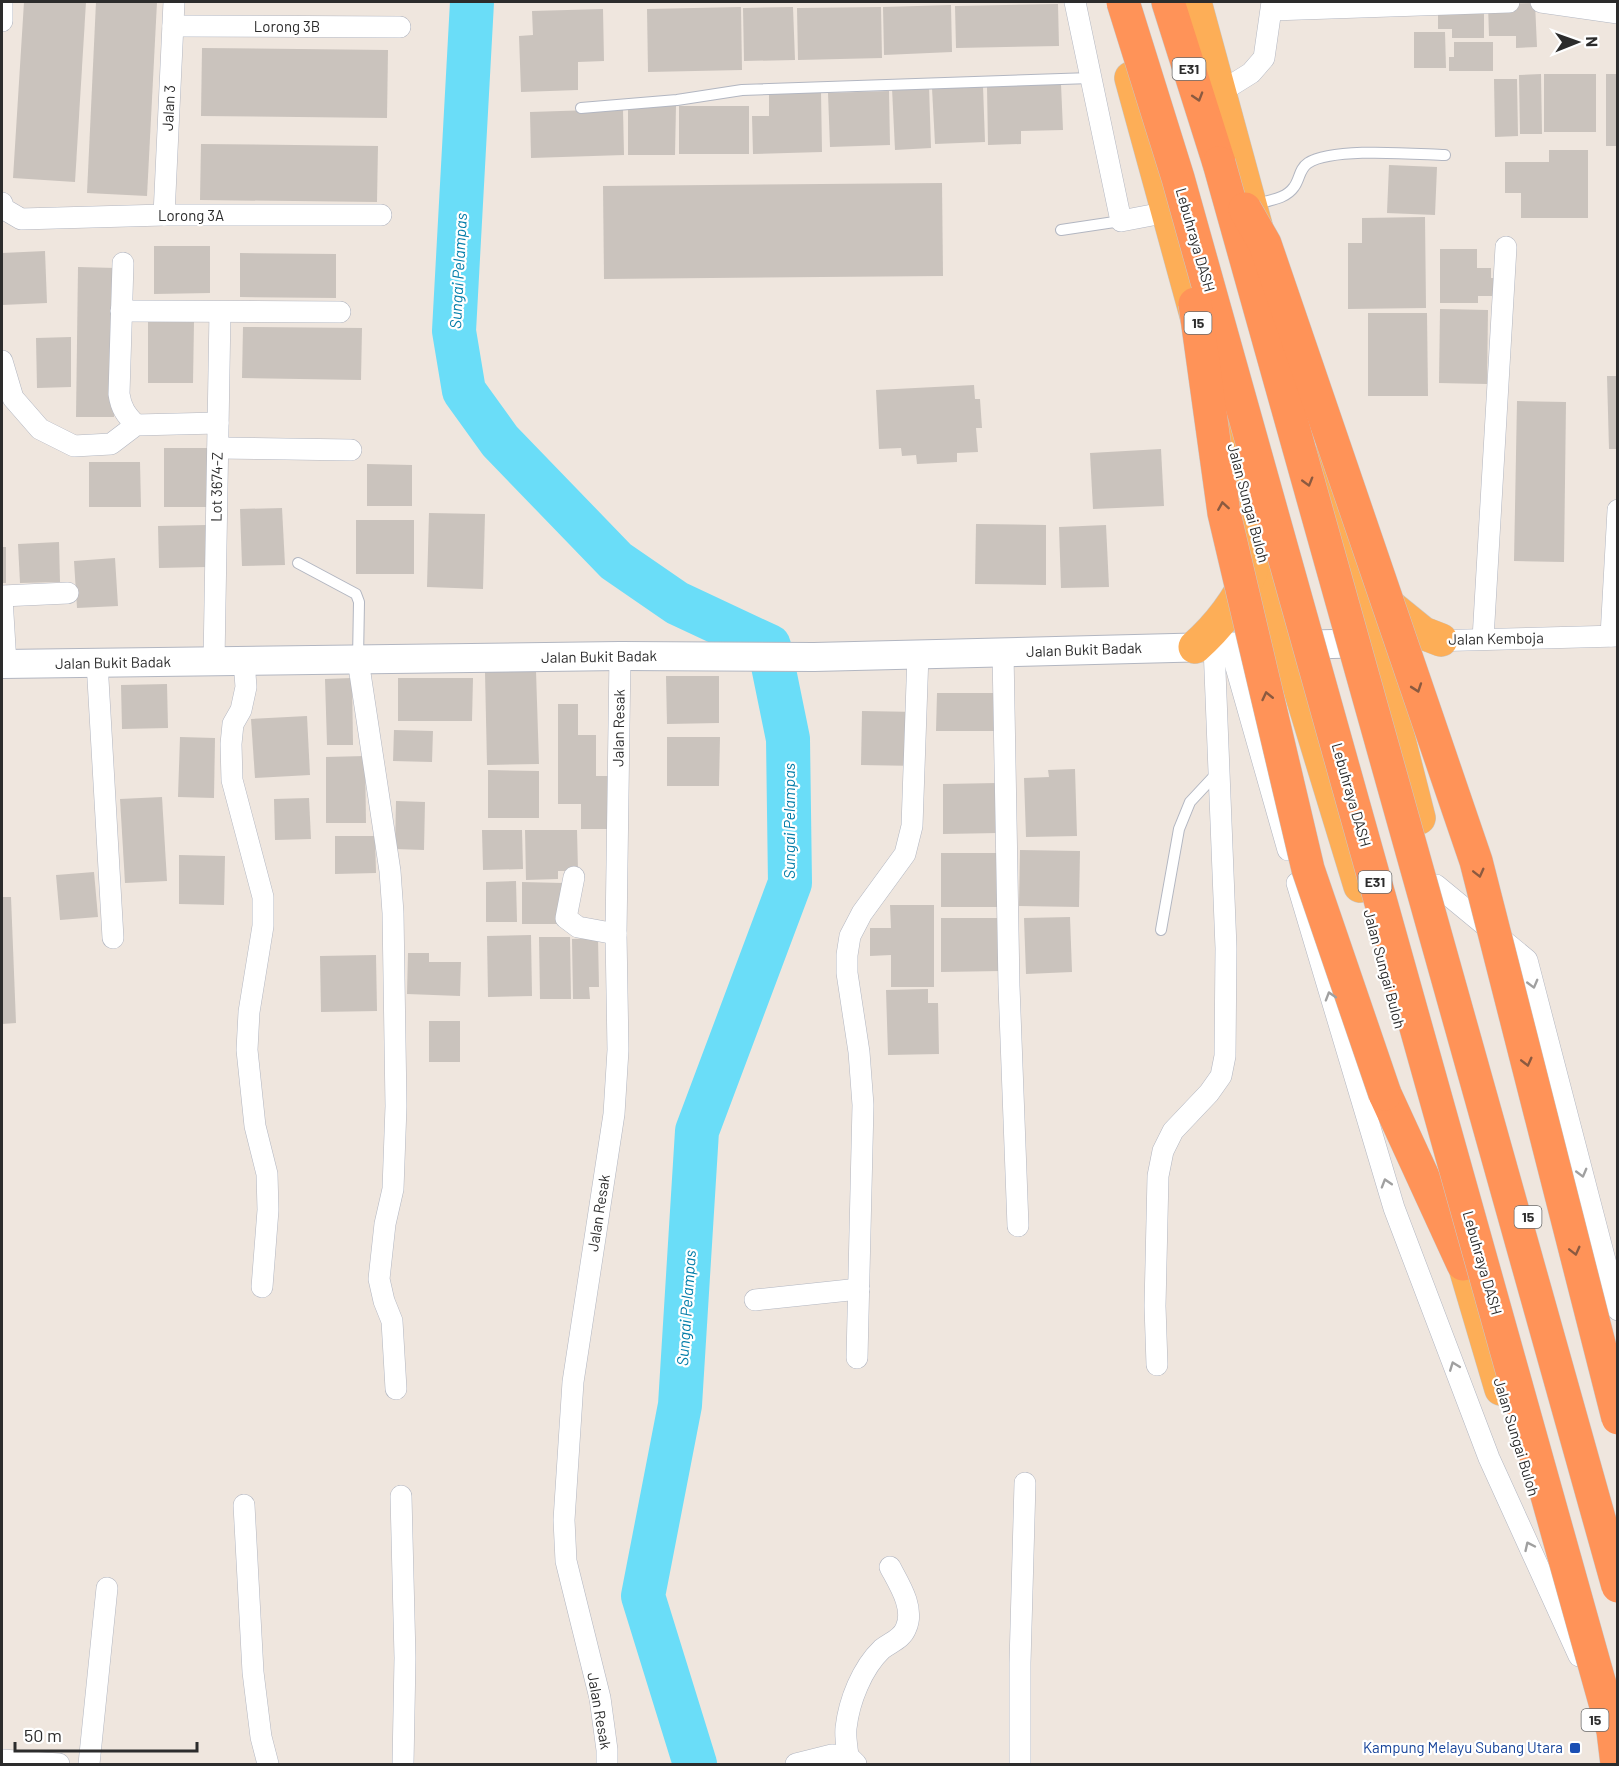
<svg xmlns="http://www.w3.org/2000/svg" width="1619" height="1766" font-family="Barlow,sans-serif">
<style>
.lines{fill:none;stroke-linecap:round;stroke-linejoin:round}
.river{stroke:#6addf8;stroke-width:44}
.building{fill:#cac3bd}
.service-casing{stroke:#b2b6c1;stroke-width:12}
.minor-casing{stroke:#b2b6c1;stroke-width:22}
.secondary-casing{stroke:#b2b6c1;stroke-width:30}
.trunk-casing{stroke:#c8c8c8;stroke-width:34}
.motorway-casing{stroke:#c8c8c8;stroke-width:34}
.service{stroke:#fff;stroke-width:10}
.minor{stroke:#fff;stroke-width:21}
.secondary{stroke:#fff;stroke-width:28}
.trunk{stroke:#fdae57;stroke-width:33}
.motorway{stroke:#ff9358;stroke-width:33}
.motorway-bridge-casing{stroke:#c8c8c8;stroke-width:34;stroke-linecap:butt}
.motorway-bridge{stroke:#ff9358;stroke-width:33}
.oneway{stroke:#8b5a40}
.oneway2{stroke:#a0a0a0}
.transit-dot{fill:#1a4fb4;stroke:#fff;stroke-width:2}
.labels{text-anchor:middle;stroke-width:4.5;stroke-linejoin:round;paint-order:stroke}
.shield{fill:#fff;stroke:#6b6b6b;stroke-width:1.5}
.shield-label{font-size:14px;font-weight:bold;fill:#2c2c2c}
.street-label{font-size:15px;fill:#2c2c2c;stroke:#fff}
.transit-label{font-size:15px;fill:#164399;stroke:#fff;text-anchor:end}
.water-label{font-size:16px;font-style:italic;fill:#037da9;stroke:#fff}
</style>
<rect width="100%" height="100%" fill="#efe6de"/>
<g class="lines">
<polyline class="river" points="472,2 454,331 464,391 500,441 616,561 677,603 769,646 788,739 790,883 697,1131 680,1405 643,1596 695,1764"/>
</g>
<g class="building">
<polygon points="24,2 86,2 75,182 13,178"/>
<polygon points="96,2 157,2 147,196 87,193"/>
<polygon points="1535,3 1537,47 1516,48 1516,36 1489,36 1488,4"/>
<polygon points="1058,4 1059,46 956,48 955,6"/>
<polygon points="951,5 952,52 884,55 883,7"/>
<polygon points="741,7 742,70 648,72 647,9"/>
<polygon points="793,7 795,60 744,61 743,8"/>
<polygon points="881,7 882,58 798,60 797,8"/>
<polygon points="1438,7 1484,7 1484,38 1452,38 1452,29 1438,29"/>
<polygon points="603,9 604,61 578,62 578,90 521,92 519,36 533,35 532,11"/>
<polygon points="1414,32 1445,32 1446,68 1414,68"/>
<polygon points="1454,42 1493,42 1493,71 1449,71 1449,57 1454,57"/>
<polygon points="202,48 388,50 387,118 201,116"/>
<polygon points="1541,74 1542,134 1520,134 1519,75"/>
<rect x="1544" y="74" width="52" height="58"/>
<rect x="1606" y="74" width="12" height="72"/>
<polygon points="1494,79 1517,79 1518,136 1495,137"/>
<polygon points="1061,84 1063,130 1021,131 1021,144 988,145 987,86"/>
<polygon points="929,86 931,148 895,150 892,88"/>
<polygon points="983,86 985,142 935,144 932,88"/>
<polygon points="821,91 822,152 753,154 752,116 769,116 769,92"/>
<polygon points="889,91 890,145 830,147 828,93"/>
<polygon points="628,105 676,105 675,155 628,155"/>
<rect x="679" y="106" width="70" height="48"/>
<polygon points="623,109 624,155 531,158 530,112"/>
<polygon points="201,144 378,146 377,202 200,200"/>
<polygon points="1549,150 1588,150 1588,218 1521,218 1521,193 1505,193 1505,162 1549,162"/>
<polygon points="1389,165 1437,167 1435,215 1387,213"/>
<polygon points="942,183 943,276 604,279 603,186"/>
<polygon points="1425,217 1426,308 1348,309 1348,243 1362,243 1362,218"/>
<polygon points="154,246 210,246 210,293 154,294"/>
<polygon points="1440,249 1477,249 1477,268 1491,268 1491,278 1498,278 1498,296 1478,296 1478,303 1440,303"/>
<polygon points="45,251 47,303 2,305 2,253"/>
<polygon points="240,253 336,254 336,298 240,297"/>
<polygon points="78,267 116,268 114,417 76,417"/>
<polygon points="1440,309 1488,310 1487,384 1439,383"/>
<polygon points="1368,313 1427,313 1428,396 1368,396"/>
<polygon points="148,321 194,322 193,383 148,383"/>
<polygon points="243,327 362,328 361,380 242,378"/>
<polygon points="71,337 71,387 37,388 36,338"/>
<polygon points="1607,376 1618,376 1618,449 1609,449"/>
<polygon points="974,385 975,399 980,399 982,428 976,428 978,452 957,453 957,462 917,464 916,455 902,456 901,448 879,449 876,390"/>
<polygon points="1517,401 1566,402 1564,562 1514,561"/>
<rect x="164" y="448" width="46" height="59"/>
<polygon points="1161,449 1164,506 1093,509 1090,453"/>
<polygon points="89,462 140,462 141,507 89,507"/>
<polygon points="367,464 412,465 412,506 367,506"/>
<polygon points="282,508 285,565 242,566 240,509"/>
<polygon points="429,513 485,514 483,589 427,587"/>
<rect x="356" y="520" width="58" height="54"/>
<polygon points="976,524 1046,525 1046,585 975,584"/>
<polygon points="206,525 207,567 159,568 158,526"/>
<polygon points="1106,525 1109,587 1061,588 1059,527"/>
<polygon points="59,542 60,582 20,583 18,544"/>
<rect x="2" y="547" width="4" height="36"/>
<polygon points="115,558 118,606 77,608 74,561"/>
<polygon points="536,671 539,764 487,765 485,672"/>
<polygon points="666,676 719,676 719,723 667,724"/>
<polygon points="352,678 353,745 327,745 325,679"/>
<polygon points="398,678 473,678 472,721 398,721"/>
<polygon points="167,684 168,728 122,729 121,685"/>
<polygon points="937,693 1000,693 1000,731 936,731"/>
<polygon points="558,704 578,704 578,735 596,735 596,776 610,776 610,829 581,829 581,804 558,804"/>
<polygon points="862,711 919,712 919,766 861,765"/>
<polygon points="307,716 310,775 255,778 251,719"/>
<polygon points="394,730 433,731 432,762 393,761"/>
<polygon points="180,737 215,738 214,798 178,797"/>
<polygon points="667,737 720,737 719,786 667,786"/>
<polygon points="365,756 366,823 326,823 326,757"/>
<polygon points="1075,769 1077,836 1026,837 1024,778 1049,777 1048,770"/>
<polygon points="488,770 539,771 539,818 488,818"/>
<polygon points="997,783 998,833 943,834 943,784"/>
<polygon points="162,797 167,881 125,883 120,799"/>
<polygon points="309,798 311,839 275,840 274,799"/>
<polygon points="396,801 425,802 424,850 395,849"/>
<polygon points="482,830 522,830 523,869 483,870"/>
<polygon points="525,830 577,830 578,871 558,871 558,879 526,880"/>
<polygon points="335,836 375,836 376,873 335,874"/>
<polygon points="1020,850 1080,851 1079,907 1019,906"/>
<polygon points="941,853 1001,853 1002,907 941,907"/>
<polygon points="179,855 225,856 224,905 179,904"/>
<polygon points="94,872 98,917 60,920 56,875"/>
<polygon points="516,881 517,922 486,922 486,882"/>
<polygon points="522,882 563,883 563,924 522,924"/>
<polygon points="2,897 11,897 16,1023 2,1024"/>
<polygon points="890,905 934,905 934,987 891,987 891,955 870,956 870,928 891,928"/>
<polygon points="1070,917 1072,972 1026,974 1024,918"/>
<polygon points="941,918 1000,918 1001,971 941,972"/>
<polygon points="531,935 532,996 488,997 487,936"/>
<polygon points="539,937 570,937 571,999 540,999"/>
<polygon points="598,938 599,987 589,987 590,999 573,999 572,939"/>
<polygon points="408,953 429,953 429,962 461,962 460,996 407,994"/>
<polygon points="376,955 377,1011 321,1012 320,956"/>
<polygon points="928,989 928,1003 938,1003 939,1054 888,1055 886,990"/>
<rect x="429" y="1021" width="31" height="41"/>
</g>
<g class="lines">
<defs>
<g id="service">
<polyline points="581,108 677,100 742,90 1091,78"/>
<path d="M1253,205C1267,200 1285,200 1294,187C1300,179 1299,169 1308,163C1333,147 1414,154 1445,155"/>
<polyline points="1061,230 1121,221"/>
<polyline points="298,563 356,594 359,602 358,659"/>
<polyline points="1161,930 1179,829 1190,802 1217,773"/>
</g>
<g id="minor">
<polyline points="1075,2 1121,221 1168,212"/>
<polyline points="1541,2 1618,13"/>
<polyline points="1272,10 1509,2"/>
<polyline points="2,21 2,2"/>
<polyline points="173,26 400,27"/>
<polyline points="1219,93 1251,73 1264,58 1272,2"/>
<polyline points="2,203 4,209 21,219 164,215 381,215"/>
<polyline points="164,215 174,2"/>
<path d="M123,263L119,394C121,408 126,415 136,425"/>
<polyline points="121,311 340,312"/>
<polyline points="2,361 13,398 40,429 74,446 111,444 136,425 218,423"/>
<polyline points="218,448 351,450"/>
<polyline points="2,596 68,593"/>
<polyline points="2,598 6,664"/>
<polyline points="1611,636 1618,510"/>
<polyline points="1483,639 1506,247"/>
<polyline points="1428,641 1618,636"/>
<polyline points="1230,646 1288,850"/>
<polyline points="1003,652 1009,986 1018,1226"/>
<polyline points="358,660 390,871 393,913 396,1106 393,1189 385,1224 379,1279 384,1301 392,1321 396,1389"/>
<polyline points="244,661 246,687 241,710 233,724 231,744 232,780 263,897 263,926 249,1012 247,1050 255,1126 267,1174 268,1210 262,1287"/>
<polyline points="97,662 113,938"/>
<polyline points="214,662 220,312"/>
<polyline points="574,877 566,918 578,927 616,934"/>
<polyline points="1297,883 1394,1208 1489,1458 1579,1656"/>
<polyline points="1436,885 1527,960 1618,1310"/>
<polyline points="755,1300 859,1289"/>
<polyline points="857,1358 863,1105 859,1052 847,973 847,955 850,936 862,913 905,854 912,826 918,654"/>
<polyline points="1157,1365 1155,1306 1158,1176 1163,1151 1173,1131 1209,1093 1221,1076 1225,1056 1226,948 1214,646"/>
<polyline points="401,1496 405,1658 403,1764"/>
<polyline points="244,1505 253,1672 261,1737 268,1764"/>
<path d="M848,1756C847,1747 845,1737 846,1728C849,1701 862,1668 882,1649C891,1642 902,1639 906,1628C915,1608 899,1584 890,1567"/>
<polyline points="2,1760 59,1764"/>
<polyline points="89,1764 107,1588"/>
<polyline points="607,1764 607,1750 600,1698 566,1561 564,1520 573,1382 614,1114 618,1050 616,934 620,656"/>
<polyline points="796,1764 832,1755 848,1756 856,1764"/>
<polyline points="1020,1764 1020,1663 1025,1483"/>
</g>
<polyline id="secondary" points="2,664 620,656 814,657 1374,643"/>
<g id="trunk">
<polyline points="1195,2 1259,237"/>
<polyline points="1131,78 1201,333"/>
<polyline points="1219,400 1286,644 1360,886"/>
<polyline points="1324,462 1354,563 1419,818"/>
<polyline points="1380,598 1423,633 1441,640"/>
<path d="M1195,647C1220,625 1237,602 1251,572"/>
<polyline points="1456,1237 1501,1389"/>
</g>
<g id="motorway">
<polyline points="1168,2 1219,163"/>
<polyline points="1385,1094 1463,1264"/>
</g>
</defs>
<use href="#service" class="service-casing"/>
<use href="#minor" class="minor-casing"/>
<use href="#secondary" class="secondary-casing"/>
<use href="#trunk" class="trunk-casing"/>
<use href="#motorway" class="motorway-casing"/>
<use href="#service" class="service"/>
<use href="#minor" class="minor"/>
<use href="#secondary" class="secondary"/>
<use href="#trunk" class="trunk"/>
<use href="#motorway" class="motorway"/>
<defs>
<g id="motorway-bridge">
<polyline points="1123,2 1178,178 1613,1731 1617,1764"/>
<polyline points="1219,163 1618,1586"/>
<polyline points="1245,209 1265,244 1476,861 1618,1418"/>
<polyline points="1195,304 1224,513 1308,869 1385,1094"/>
</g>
</defs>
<use href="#motorway-bridge" class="motorway-bridge-casing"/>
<use href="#motorway-bridge" class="motorway-bridge"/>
</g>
<defs><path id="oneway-chevron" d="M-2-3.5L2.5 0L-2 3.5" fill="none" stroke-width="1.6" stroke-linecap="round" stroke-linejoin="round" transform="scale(1.5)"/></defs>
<g class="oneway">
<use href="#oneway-chevron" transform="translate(1198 97) rotate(73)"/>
<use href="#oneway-chevron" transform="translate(1308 482) rotate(74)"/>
<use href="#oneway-chevron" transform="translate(1223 506) rotate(-99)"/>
<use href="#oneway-chevron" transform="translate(1417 688) rotate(71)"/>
<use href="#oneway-chevron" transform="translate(1267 696) rotate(-103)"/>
<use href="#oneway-chevron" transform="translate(1479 873) rotate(76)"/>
<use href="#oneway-chevron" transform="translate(1527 1062) rotate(76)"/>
<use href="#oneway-chevron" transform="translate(1575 1251) rotate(76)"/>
</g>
<g class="oneway2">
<use href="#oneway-chevron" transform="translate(1533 984) rotate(75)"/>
<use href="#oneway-chevron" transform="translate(1330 996) rotate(-107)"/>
<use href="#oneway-chevron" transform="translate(1582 1173) rotate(75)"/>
<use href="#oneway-chevron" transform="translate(1386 1183) rotate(-107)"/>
<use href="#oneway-chevron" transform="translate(1454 1366) rotate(-111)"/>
<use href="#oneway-chevron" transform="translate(1529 1546) rotate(-115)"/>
</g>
<rect class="transit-dot" x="1569" y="1742" width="12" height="12" rx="3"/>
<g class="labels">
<g class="shield">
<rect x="1172.5" y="58" width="33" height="22" rx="4.5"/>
<rect x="1184.5" y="312" width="27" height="22" rx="4.5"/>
<rect x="1358.5" y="871" width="33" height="22" rx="4.5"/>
<rect x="1514.5" y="1206" width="27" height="22" rx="4.5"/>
<rect x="1581.5" y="1709" width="27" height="22" rx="4.5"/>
</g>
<g class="shield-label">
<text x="1189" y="74">E31</text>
<text x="1198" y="328">15</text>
<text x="1375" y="887">E31</text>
<text x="1528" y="1222">15</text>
<text x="1595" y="1725">15</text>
</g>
<g class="street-label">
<text x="287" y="32">Lorong 3B</text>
<text transform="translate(169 108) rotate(-87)" y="5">Jalan 3</text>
<text x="191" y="221">Lorong 3A</text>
<text transform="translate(1195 240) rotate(74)" y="5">Lebuhraya DASH</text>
<text transform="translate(217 487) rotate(-89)" y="5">Lot 3674-Z</text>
<text transform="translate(1248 503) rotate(75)" y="5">Jalan Sungai Buloh</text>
<text transform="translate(1496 639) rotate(-1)" y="5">Jalan Kemboja</text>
<text transform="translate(1084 650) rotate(-2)" y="5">Jalan Bukit Badak</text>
<text transform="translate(599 657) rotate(-1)" y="5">Jalan Bukit Badak</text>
<text transform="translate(113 663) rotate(-1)" y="5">Jalan Bukit Badak</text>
<text transform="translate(619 728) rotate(-89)" y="5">Jalan Resak</text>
<text transform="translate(1351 795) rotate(74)" y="5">Lebuhraya DASH</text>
<text transform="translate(1384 969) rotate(75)" y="5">Jalan Sungai Buloh</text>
<text transform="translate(599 1213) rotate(-81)" y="5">Jalan Resak</text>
<text transform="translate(1482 1263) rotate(74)" y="5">Lebuhraya DASH</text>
<text transform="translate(1516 1437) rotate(73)" y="5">Jalan Sungai Buloh</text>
<text transform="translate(599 1711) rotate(80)" y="5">Jalan Resak</text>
</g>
<g class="transit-label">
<text x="1563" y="1753">Kampung Melayu Subang Utara</text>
</g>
<g class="water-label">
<text transform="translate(458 271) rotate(-87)" y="6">Sungai Pelampas</text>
<text transform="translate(789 821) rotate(-90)" y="6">Sungai Pelampas</text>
<text transform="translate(686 1308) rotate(-86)" y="6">Sungai Pelampas</text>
</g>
</g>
<rect width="1619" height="1766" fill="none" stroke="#2c2c2c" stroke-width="6"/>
<g transform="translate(1577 42) rotate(89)" stroke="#ffffff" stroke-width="4.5" paint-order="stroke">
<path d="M0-4.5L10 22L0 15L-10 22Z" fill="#2c2c2c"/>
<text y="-9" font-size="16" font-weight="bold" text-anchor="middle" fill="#2c2c2c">N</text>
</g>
<path d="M15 1742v9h182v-9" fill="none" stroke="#2c2c2c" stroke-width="3"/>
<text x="24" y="1742" font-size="18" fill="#2c2c2c" stroke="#ffffff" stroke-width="4.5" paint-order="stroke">50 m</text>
</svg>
